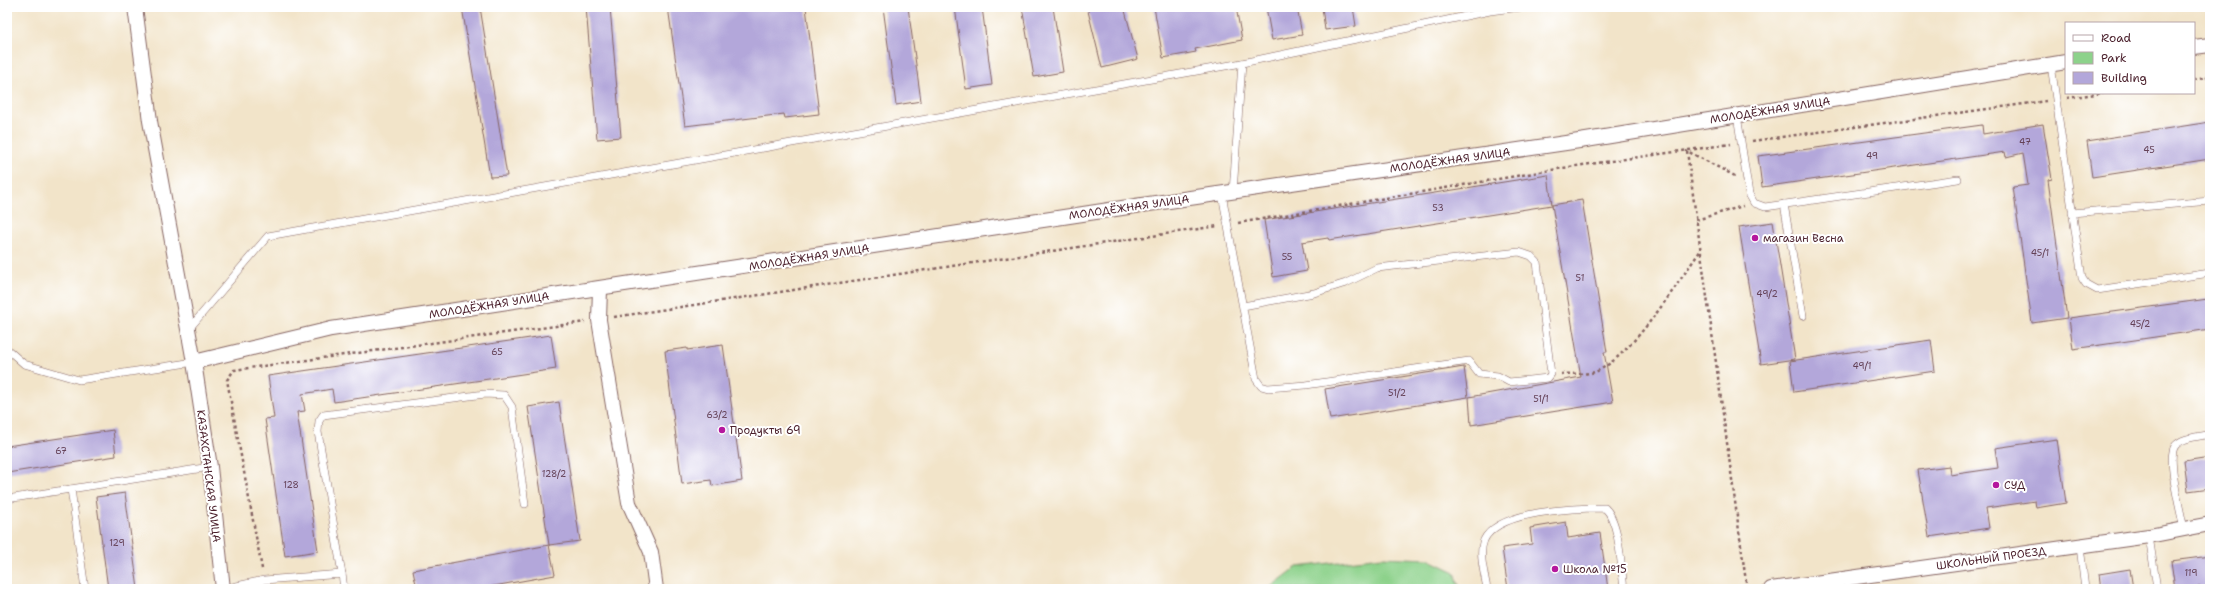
<svg xmlns="http://www.w3.org/2000/svg" width="2217" height="596" font-family="'Shantell Sans',sans-serif">
<style>
.green{fill:#8dd28b;stroke:#6c785b}
.building{fill:#b3a7da}
.lines{fill:none;stroke-linecap:round;stroke-linejoin:round}
.lane-casing{stroke:#856462;stroke-width:8}
.street-casing{stroke:#856462;stroke-width:16}
.path{stroke:#856462;stroke-width:2.5;stroke-dasharray:3 3;stroke-linecap:butt}
.lane{stroke:#fff;stroke-width:7}
.street{stroke:#fff;stroke-width:14}
.poi-dot{fill:#b5179e;stroke:#fff;stroke-width:1.5}
.labels{text-anchor:middle;stroke-width:4;stroke-linejoin:round;paint-order:stroke}
.number-label{font-size:9px;fill:#644157}
.street-label{font-size:11px;fill:#4a1f2b;stroke:#fff}
.poi-label{font-size:11px;fill:#4a1f2b;stroke:#fff;text-anchor:start}
</style>
<rect width="100%" height="100%" fill="#fff"/>
<filter id="ink" filterUnits="userSpaceOnUse"><feTurbulence type="fractalNoise" baseFrequency=".025" numOctaves="2"/><feDisplacementMap in="SourceGraphic" scale="8" xChannelSelector="R" yChannelSelector="G"/><feConvolveMatrix kernelMatrix="1 2 1 2 8 2 1 2 1" color-interpolation-filters="sRGB"/></filter>
<filter id="wash" filterUnits="userSpaceOnUse"><feTurbulence type="fractalNoise" baseFrequency=".012" numOctaves="4" result="noise"/><feDisplacementMap in="SourceGraphic" scale="16" xChannelSelector="R" yChannelSelector="G"/><feGaussianBlur stdDeviation="0.9" result="paint"/><feColorMatrix in="noise" values="0 0 0 0 0 0 0 0 0 0 0 0 0 0 0 0 0 1.4 0 .05"/><feComposite in="paint" operator="in"/></filter>
<g filter="url(#wash)">
<rect width="100%" height="100%" fill="#f2e4c9"/>
<polygon class="green" points="1382,557 1428,559 1455,572 1460,589 1268,589 1297,567"/>
<g id="blocks">
<g class="building">
<polygon points="462,7 480,7 507,176 490,177"/>
<polygon points="586,7 610,7 621,137 597,139"/>
<polygon points="668,7 806,7 819,114 785,118 784,114 685,126"/>
<polygon points="883,7 908,7 921,101 896,105"/>
<polygon points="955,7 982,7 992,85 966,89"/>
<polygon points="1022,7 1053,7 1063,72 1034,77"/>
<polygon points="1087,7 1124,7 1138,59 1102,68"/>
<polygon points="1154,7 1236,7 1242,40 1195,49 1196,52 1163,58"/>
<polygon points="1266,7 1297,7 1302,35 1272,40"/>
<polygon points="1322,7 1353,7 1356,26 1325,30"/>
<polygon points="2210,122 2210,159 2092,177 2087,141"/>
<polygon points="2043,124 2052,179 2048,180 2067,318 2032,323 2013,187 2028,185 2023,153 2006,157 2005,152 1762,187 1758,156 1982,125 1983,134"/>
<polygon points="1548,175 1552,205 1329,240 1328,238 1302,242 1307,271 1273,277 1264,220"/>
<polygon points="1582,200 1607,352 1604,352 1613,402 1471,425 1469,397 1581,377 1552,205"/>
<polygon points="1773,222 1795,359 1761,364 1739,227"/>
<polygon points="2208,299 2210,329 2073,349 2069,318"/>
<polygon points="551,335 556,369 334,402 332,389 302,394 305,411 297,412 318,551 285,556 265,419 274,418 268,376"/>
<polygon points="1931,340 1935,371 1794,392 1790,361"/>
<polygon points="723,345 742,481 712,486 711,480 682,484 665,351 687,348 687,350"/>
<polygon points="1464,367 1468,397 1330,419 1325,389"/>
<polygon points="559,402 580,541 549,545 528,407"/>
<polygon points="113,430 116,456 7,473 7,446"/>
<polygon points="2057,439 2066,503 2036,508 2035,501 1986,508 1989,528 1929,537 1918,470 1949,466 1950,475 1998,468 1995,448"/>
<polygon points="2210,457 2210,488 2188,491 2184,461"/>
<polygon points="125,493 138,589 108,589 96,497"/>
<polygon points="1566,522 1568,538 1600,533 1608,589 1508,589 1502,548 1532,544 1530,528"/>
<polygon points="549,545 555,575 477,589 417,589 413,570"/>
<polygon points="2210,556 2210,586 2175,589 2171,561"/>
<polygon points="2130,569 2133,589 2101,589 2099,574"/>
</g>
</g>
</g>
<g filter="url(#ink)">
<use href="#blocks" fill-opacity="0" stroke="#856462" stroke-width="1"/>
<g class="lines">
<defs>
<g id="lane">
<polyline points="2051,65 2082,278 2086,284 2097,290 2210,273"/>
<polyline points="1737,115 1749,194 1754,203 1765,207 1958,179"/>
<polyline points="1233,192 1242,63"/>
<polyline points="1222,194 1256,379 1261,386 1268,388 1306,385 1469,361 1479,374 1498,376 1509,382 1548,378 1551,374 1537,262 1531,256 1519,252 1377,268 1346,283 1314,293 1243,306"/>
<polyline points="1784,204 1803,316"/>
<polyline points="2072,213 2210,201"/>
<polyline points="188,330 268,236 1242,63 1490,11 1521,7"/>
<polyline points="7,349 24,364 79,380 194,362"/>
<polyline points="71,489 85,589"/>
<polyline points="7,499 210,467"/>
<path d="M2184,529C2181,513 2166,458 2175,446C2182,437 2200,437 2210,434"/>
<polyline points="2149,536 2157,589"/>
<polyline points="2080,546 2085,589"/>
<polyline points="342,574 318,432 319,421 323,415 485,394 504,395 512,407 525,504"/>
<polyline points="223,589 264,580 342,574 344,589"/>
<path d="M1487,589C1485,575 1478,554 1484,540C1498,510 1576,508 1605,508C1620,522 1621,568 1624,589"/>
</g>
<g id="street">
<polyline points="135,7 150,121 194,362 210,467 223,589"/>
<polyline points="2194,47 2210,45"/>
<polyline points="600,289 599,320 629,503 651,552 656,589"/>
<polyline points="194,362 331,329 1135,206 1586,140 2066,62"/>
<polyline points="1771,589 2149,536 2210,524"/>
</g>
</defs>
<use href="#lane" class="lane-casing"/>
<use href="#street" class="street-casing"/>
<g class="path">
<polyline points="2194,80 2210,77"/>
<polyline points="2067,98 2103,93"/>
<polyline points="1752,141 2046,101"/>
<polyline points="1735,176 1687,151 1747,589"/>
<polyline points="1696,220 1743,206"/>
<polyline points="1238,223 1569,167 1731,144"/>
<polyline points="614,317 1218,226"/>
<path d="M1561,374C1571,373 1586,375 1595,372C1632,357 1677,283 1701,250"/>
<polyline points="262,569 227,380 234,370 585,322"/>
</g>
<use href="#lane" class="lane"/>
<use href="#street" class="street"/>
</g>
</g>
<g class="poi-dot">
<circle cx="1755" cy="238" r="4"/>
<circle cx="722" cy="430" r="4"/>
<circle cx="1996" cy="485" r="4"/>
<circle cx="1555" cy="569" r="4"/>
</g>
<g class="labels">
<g class="number-label">
<text x="2025" y="145">47</text>
<text x="2149" y="153">45</text>
<text x="1872" y="159">49</text>
<text x="1438" y="211">53</text>
<text x="2040" y="256">45/1</text>
<text x="1287" y="260">55</text>
<text x="1580" y="281">51</text>
<text x="1767" y="297">49/2</text>
<text x="2140" y="327">45/2</text>
<text x="497" y="355">65</text>
<text x="1862" y="369">49/1</text>
<text x="1397" y="396">51/2</text>
<text x="1541" y="402">51/1</text>
<text x="717" y="418">63/2</text>
<text x="61" y="454">67</text>
<text x="554" y="477">128/2</text>
<text x="291" y="488">128</text>
<text x="117" y="546">129</text>
<text x="2191" y="576">119</text>
</g>
<g class="street-label">
<text transform="translate(1770 110) rotate(-9)" y="4">МОЛОДЁЖНАЯ УЛИЦА</text>
<text transform="translate(1450 160) rotate(-8)" y="4">МОЛОДЁЖНАЯ УЛИЦА</text>
<text transform="translate(1129 207) rotate(-8)" y="4">МОЛОДЁЖНАЯ УЛИЦА</text>
<text transform="translate(809 257) rotate(-9)" y="4">МОЛОДЁЖНАЯ УЛИЦА</text>
<text transform="translate(489 305) rotate(-9)" y="4">МОЛОДЁЖНАЯ УЛИЦА</text>
<text transform="translate(209 476) rotate(83)" y="4">КАЗАХСТАНСКАЯ УЛИЦА</text>
<text transform="translate(1991 558) rotate(-8)" y="4">ШКОЛЬНЫЙ ПРОЕЗД</text>
</g>
<g class="poi-label">
<text x="1763" y="242">магазин Весна</text>
<text x="730" y="434">Продукты 69</text>
<text x="2004" y="489">СУД</text>
<text x="1563" y="573">Школа №15</text>
</g>
</g>
<rect width="2217" height="596" fill="none" stroke="#fff" stroke-width="24"/>
<rect x="2065" y="22" width="130" height="72" fill="#ffffff" stroke="#b7a5aa"/>
<rect x="2073" y="35" width="20" height="6" fill="#ffffff" stroke="#b7a5aa"/>
<text x="2101" y="42" font-size="12" fill="#4a1f2b">Road</text>
<rect x="2073" y="52" width="20" height="12" fill="#8dd28b" stroke="#b7a5aa"/>
<text x="2101" y="62" font-size="12" fill="#4a1f2b">Park</text>
<rect x="2073" y="72" width="20" height="12" fill="#b3a7da" stroke="#b7a5aa"/>
<text x="2101" y="82" font-size="12" fill="#4a1f2b">Building</text>
</svg>
